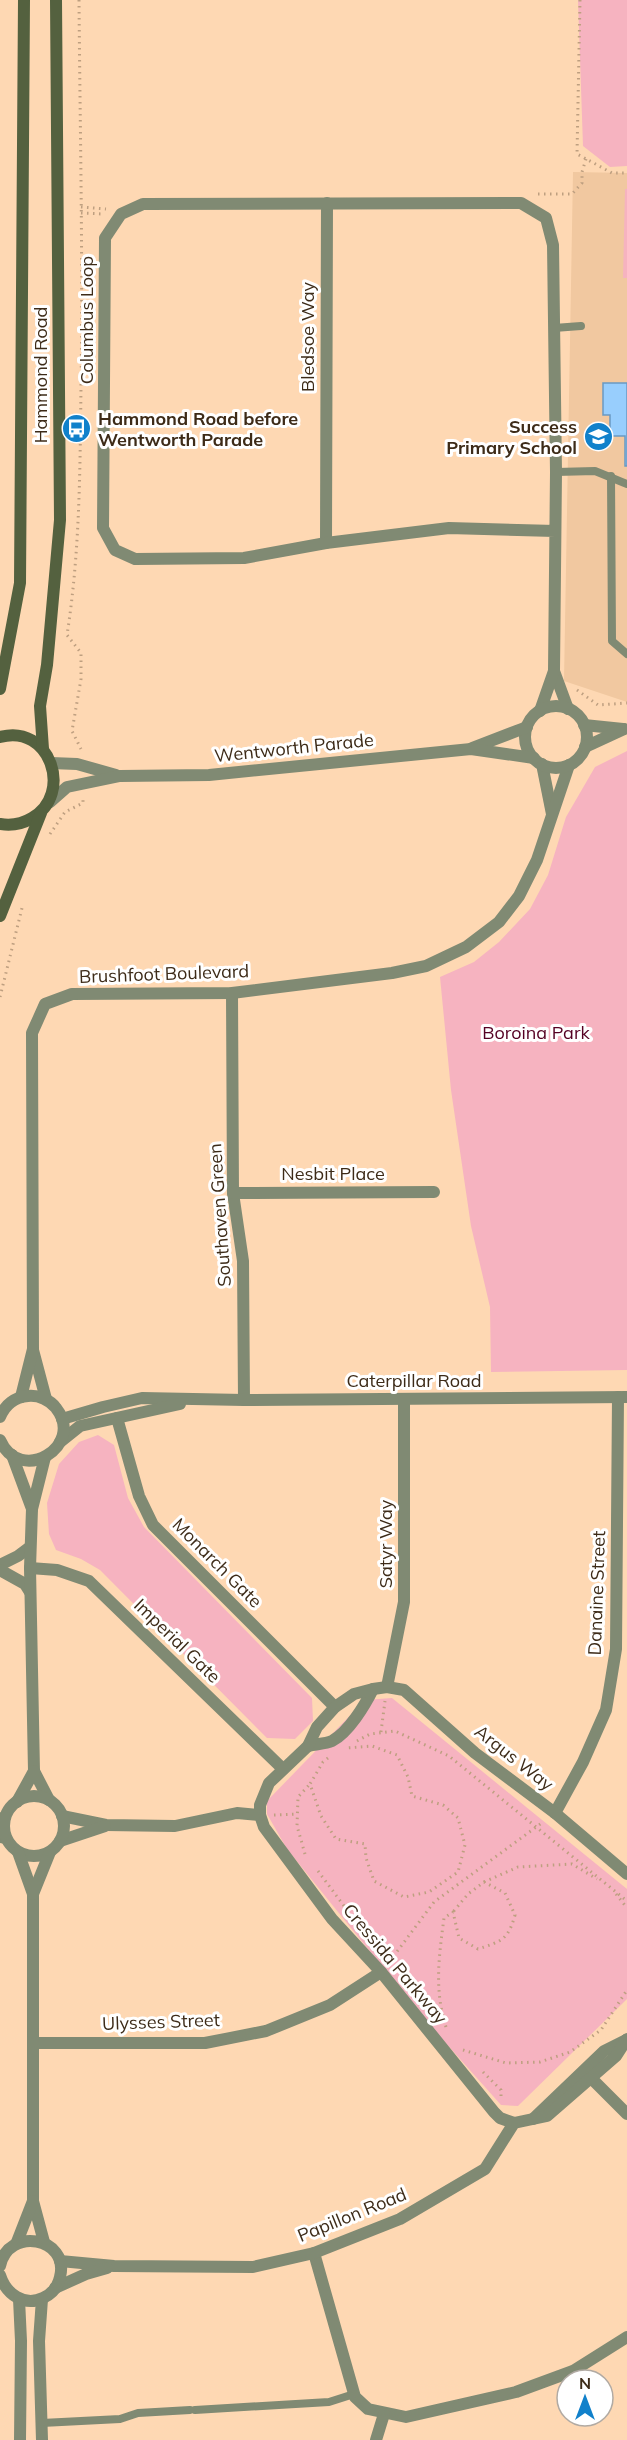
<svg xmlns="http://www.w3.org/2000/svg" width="627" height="2440" font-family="Mulish,sans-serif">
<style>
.built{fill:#f1c8a0}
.green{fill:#f6b3c0}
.building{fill:#98cefd;stroke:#6999c2;stroke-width:1.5}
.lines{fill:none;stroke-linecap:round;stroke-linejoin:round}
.path{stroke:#be9f80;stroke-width:3;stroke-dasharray:1.5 4.5;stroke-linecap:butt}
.service{stroke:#808a73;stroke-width:8}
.minor{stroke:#808a73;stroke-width:12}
.tertiary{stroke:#808a73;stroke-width:12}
.secondary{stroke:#54613f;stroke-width:12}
.labels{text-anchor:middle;stroke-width:6;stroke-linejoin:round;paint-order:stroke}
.street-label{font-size:18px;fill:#3d2b18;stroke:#fff}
.poi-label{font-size:18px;font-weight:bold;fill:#3d2b18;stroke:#fff;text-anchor:start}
.park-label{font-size:18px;fill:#550023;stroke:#fff}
</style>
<rect width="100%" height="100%" fill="#fed8b3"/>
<polygon class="built" points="573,172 627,173 627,702 564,681"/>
<g class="green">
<polygon points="578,0 627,0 627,166 610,167 583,146"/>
<polygon points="625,189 627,189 627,278 623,278"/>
<polygon points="627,751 627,1370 491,1372 490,1307 471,1226 451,1090 440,977 474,962 499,942 530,909 548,875 566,817 595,767"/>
<polygon points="98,1435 114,1445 128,1498 144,1527 312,1698 313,1721 295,1739 267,1738 100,1570 81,1559 56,1550 49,1534 47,1503 59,1464 79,1442"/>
<polygon points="392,1698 627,1889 627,1999 518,2106 501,2105 427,2022 287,1849 267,1814 267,1801 365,1700"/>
</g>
<polygon class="building" points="603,383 627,383 627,466 625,466 625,436 610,436 610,415 603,415"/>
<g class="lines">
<g class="path">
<path d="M79,0C80,129 83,257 81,386C80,469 80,552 67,635L81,653V679L72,731L81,749"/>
<polyline points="580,0 577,154 612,173 627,173"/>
<polyline points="538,194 572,194 582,183 582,172 586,159"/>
<polyline points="81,207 106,209"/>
<polyline points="81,213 103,214"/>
<polyline points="577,690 598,705 627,703"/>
<polyline points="50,834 65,812 83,803 83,799"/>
<polyline points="0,997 23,904"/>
<polyline points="381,1732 385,1701"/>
<polyline points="357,1741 370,1734 395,1731 449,1756 627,1901"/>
<polyline points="328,1758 323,1762 310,1784 321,1816 336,1839 365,1844 366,1858 374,1881 404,1897 429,1892 458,1872 465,1845 458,1818 443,1805 412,1796 408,1777 397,1755 372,1746 347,1748"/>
<polyline points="274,1815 297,1814"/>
<polyline points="305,1854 297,1826 298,1797 310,1784"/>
<polyline points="318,1871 350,1914"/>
<polyline points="484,1882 518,1867 572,1864 597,1879"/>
<polyline points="616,1894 627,1908"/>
<polyline points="390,1961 434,1902 543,1822"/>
<path d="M446,2027C434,1990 439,1956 444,1918L453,1912L459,1938L478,1949C502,1941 508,1940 515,1915L505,1893L484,1882L468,1894L453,1912"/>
<polyline points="463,2050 506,2063 540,2062 570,2052 601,2030 627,1990"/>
<polyline points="483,2072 501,2090 501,2097"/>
</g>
<g class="service">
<polyline points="554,328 581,326"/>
<polyline points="556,472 595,471 627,484"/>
<polyline points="611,476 612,641 627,654"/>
<polyline points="195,2410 329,2402 354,2394"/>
<polyline points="42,2423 120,2419 138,2413 190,2410"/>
</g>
<g class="minor">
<polyline points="326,543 327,203"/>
<polyline points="554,671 568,709"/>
<polyline points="540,711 554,671 556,472 553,245 546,218 521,203 143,204 121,214 105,238 103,528 115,550 135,559 244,558 326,543 449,528 555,531"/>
<polyline points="542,764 552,814"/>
<polyline points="232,993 233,1193 243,1261 244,1400"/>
<polyline points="233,1193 434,1192"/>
<polyline points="33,1350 46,1399"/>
<polyline points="21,1397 33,1349 32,1033 45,1004 72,994 232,993 392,973 426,966 466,947 499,922 519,896 537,860 569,765"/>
<polyline points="117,1418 139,1496 153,1525 335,1707"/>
<polyline points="62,1419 103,1407 142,1398 244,1400 627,1397"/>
<polyline points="60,1442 80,1426 180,1404"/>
<polyline points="0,1565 18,1556 30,1547"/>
<polyline points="30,1568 57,1570 89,1581 283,1769"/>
<polyline points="0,1570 25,1584 30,1592"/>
<polyline points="387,1687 404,1602 404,1399"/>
<path d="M308,1746C315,1744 325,1744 332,1741C349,1732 365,1705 373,1689"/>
<polyline points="555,1813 583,1762 606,1710 616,1649 618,1397"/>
<polyline points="260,1815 264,1827 332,1919 381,1972 494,2112 500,2118 514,2123"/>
<polyline points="62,1816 106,1825 175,1826 237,1813 260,1815 260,1805 269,1783 308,1746 317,1727 335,1707 354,1694 373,1689 387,1687 404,1690 475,1753 555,1813 627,1874"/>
<polyline points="0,1819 5,1817"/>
<polyline points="0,1837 6,1838"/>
<polyline points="60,1841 105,1826"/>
<polyline points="34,2043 205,2043 266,2031 330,2005 381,1972"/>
<polyline points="591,2078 627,2114"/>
<polyline points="533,2119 604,2051 626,2040"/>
<polyline points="314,2253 355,2397 368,2409 406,2417 516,2392 573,2371 627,2337"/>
<polyline points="60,2261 114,2266 253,2267 314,2253 400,2219 485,2169 514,2123 547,2116 616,2056 627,2039"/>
<polyline points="55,2288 86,2274 107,2268"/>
<polyline points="376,2440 384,2414"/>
</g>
<g class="tertiary">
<circle cx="556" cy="737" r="31"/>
<polyline points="584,725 623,729"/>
<polyline points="585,747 624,729"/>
<polyline points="472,748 527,727"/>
<polyline points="51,763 77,764 116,775"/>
<polyline points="50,802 67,787 120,776 209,775 471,749 534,758"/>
<path d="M0,1417C5,1405 15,1397 28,1396C39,1395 50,1400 56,1408C86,1446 20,1486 0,1440"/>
<polyline points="12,1455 32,1509"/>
<polyline points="45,1457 32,1509 30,1568 34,1771 49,1800"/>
<circle cx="34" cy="1826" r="30"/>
<polyline points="17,1802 34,1771"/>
<polyline points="18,1852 33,1894 33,2201 44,2242"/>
<polyline points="33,1894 50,1852"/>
<polyline points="17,2242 33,2201"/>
<path d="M0,2266C8,2226 70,2237 60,2277C58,2286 52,2294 43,2298C24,2307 6,2294 0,2275"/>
<polyline points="19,2299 21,2341 20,2440"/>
<polyline points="42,2299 39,2341 42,2440"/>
</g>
<g class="secondary">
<polyline points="0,689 20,583 24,0"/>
<path d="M0,737C50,723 74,794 32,818C22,824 11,826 0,824"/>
<polyline points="43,749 40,706 47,665 60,520 56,0"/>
<polyline points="0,916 41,813"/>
</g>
</g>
<defs>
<symbol id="bus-disc" viewBox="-11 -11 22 22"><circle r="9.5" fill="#1181cb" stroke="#fff"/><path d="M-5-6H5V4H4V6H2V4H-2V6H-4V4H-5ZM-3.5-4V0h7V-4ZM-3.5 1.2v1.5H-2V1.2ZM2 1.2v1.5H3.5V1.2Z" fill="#fff"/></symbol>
<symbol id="school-disc" viewBox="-11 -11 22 22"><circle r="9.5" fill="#1181cb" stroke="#fff"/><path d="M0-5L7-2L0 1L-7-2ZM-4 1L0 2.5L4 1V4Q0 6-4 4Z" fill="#fff"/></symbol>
</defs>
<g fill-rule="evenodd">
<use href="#bus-disc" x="60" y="412" width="33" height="33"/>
<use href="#school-disc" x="582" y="420" width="33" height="33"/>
</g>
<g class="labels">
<g class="street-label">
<text transform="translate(87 320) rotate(-90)" y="6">Columbus Loop</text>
<text transform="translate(308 337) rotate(-90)" y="6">Bledsoe Way</text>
<text transform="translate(41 375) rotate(-90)" y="6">Hammond Road</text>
<text transform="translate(294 748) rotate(-6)" y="6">Wentworth Parade</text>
<text transform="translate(164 974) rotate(-2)" y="6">Brushfoot Boulevard</text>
<text x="333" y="1180">Nesbit Place</text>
<text transform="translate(220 1215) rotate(-94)" y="6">Southaven Green</text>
<text x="414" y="1387">Caterpillar Road</text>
<text transform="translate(386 1544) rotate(-90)" y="6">Satyr Way</text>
<text transform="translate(217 1563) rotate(45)" y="6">Monarch Gate</text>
<text transform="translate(597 1593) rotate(-88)" y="6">Danaine Street</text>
<text transform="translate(177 1641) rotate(44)" y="6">Imperial Gate</text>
<text transform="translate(514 1758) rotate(38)" y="6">Argus Way</text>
<text transform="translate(395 1964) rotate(50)" y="6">Cressida Parkway</text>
<text transform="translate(161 2022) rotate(-2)" y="6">Ulysses Street</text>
<text transform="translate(352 2215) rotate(-22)" y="6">Papillon Road</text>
</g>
<g class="poi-label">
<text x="98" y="425">Hammond Road before<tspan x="98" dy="21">Wentworth Parade</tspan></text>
<text x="577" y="433" text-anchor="end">Success<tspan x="577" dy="21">Primary School</tspan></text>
</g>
<g class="park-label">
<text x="536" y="1039">Boroina Park</text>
</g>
</g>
<g transform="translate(585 2398)"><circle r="28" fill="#ffffff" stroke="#b1aaa3" stroke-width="1.5"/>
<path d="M0-4.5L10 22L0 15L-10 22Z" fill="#1181cb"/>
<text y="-9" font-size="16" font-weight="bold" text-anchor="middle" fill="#3d2b18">N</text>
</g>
</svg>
